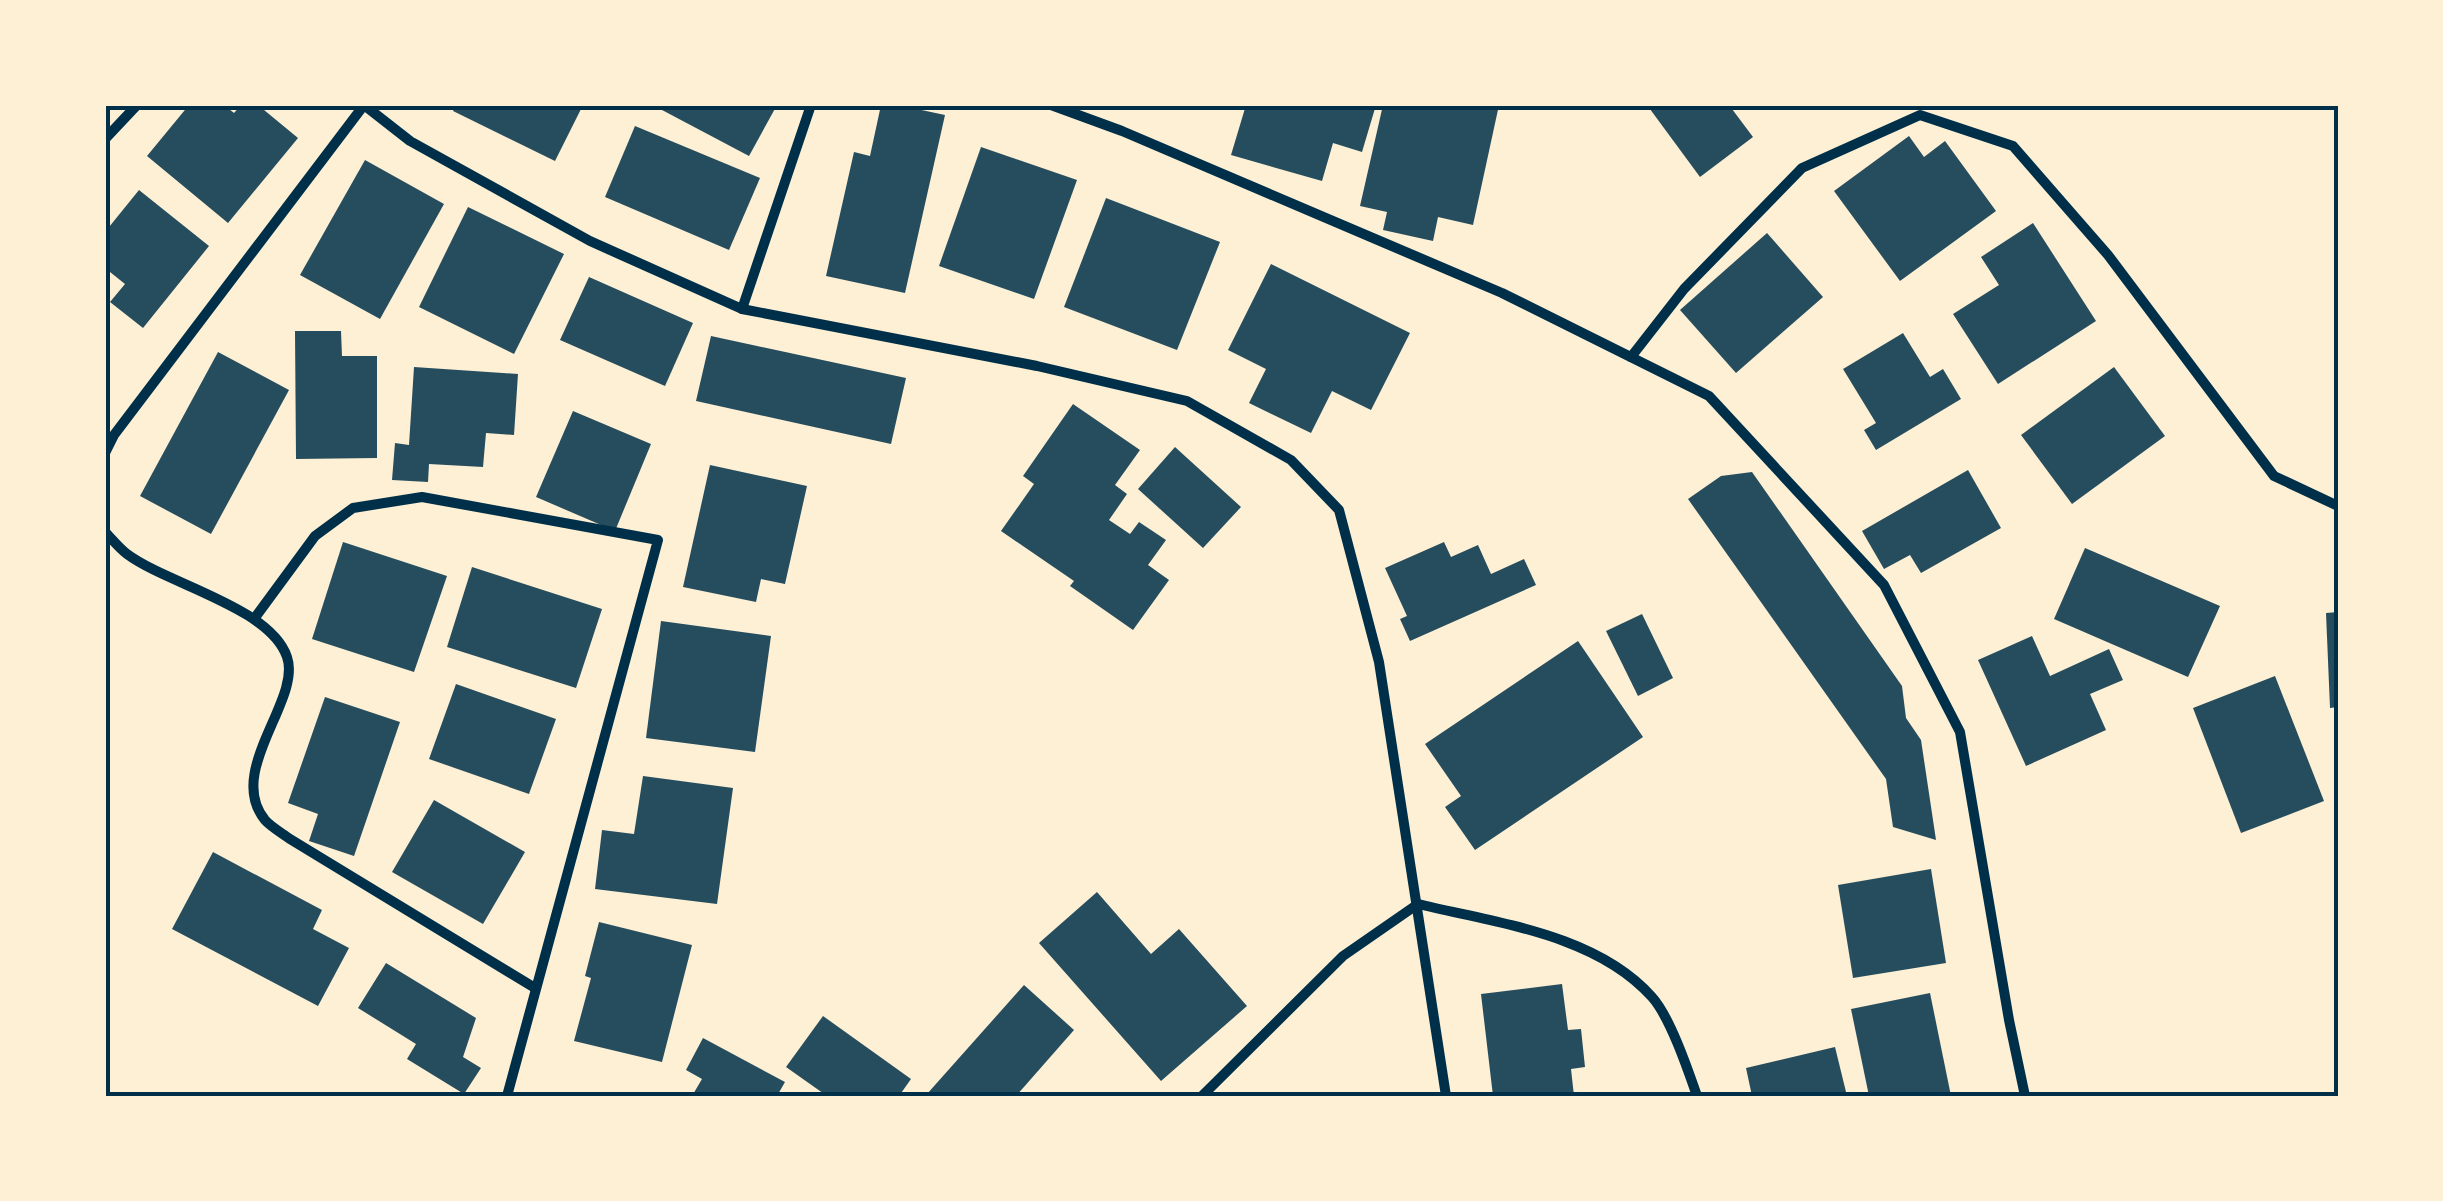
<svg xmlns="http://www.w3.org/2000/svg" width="2443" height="1201" font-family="'Nunito Sans',sans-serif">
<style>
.building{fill:#264d5e}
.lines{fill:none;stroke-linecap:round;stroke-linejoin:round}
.minor{stroke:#003049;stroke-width:10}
.neatline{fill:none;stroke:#003049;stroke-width:4}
</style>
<rect width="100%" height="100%" fill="#fdf0d5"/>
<g class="building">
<polygon points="189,105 224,105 234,113 241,105 258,105 298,138 228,223 147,156"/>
<polygon points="456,105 583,105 555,161 453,111"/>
<polygon points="664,105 777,105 749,156 662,110"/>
<polygon points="881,105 898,105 945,115 905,293 826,276 854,152 870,156"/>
<polygon points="1246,105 1376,105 1362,152 1333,143 1322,181 1231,155"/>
<polygon points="1383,105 1499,105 1473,225 1438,217 1433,241 1383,230 1387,212 1360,206"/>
<polygon points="1647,105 1729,105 1753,137 1700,177"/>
<polygon points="635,126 760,178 729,250 605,197"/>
<polygon points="1909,136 1924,157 1945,141 1996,211 1900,281 1834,191"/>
<polygon points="981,147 1077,180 1034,299 939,266"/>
<polygon points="365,160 444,204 380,319 300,275"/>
<polygon points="139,190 209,246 143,328 110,302 125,284 105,268 105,232"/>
<polygon points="1106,198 1220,242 1177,350 1064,307"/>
<polygon points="468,207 564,254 514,354 419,307"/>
<polygon points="2033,223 2096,321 1998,384 1953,314 1999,285 1981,257"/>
<polygon points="1767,233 1823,297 1736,373 1680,310"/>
<polygon points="1271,264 1410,333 1371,410 1332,391 1311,433 1249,403 1266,369 1228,350"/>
<polygon points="589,277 693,323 665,386 560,340"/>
<polygon points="295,331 341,331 342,356 377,356 377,458 296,459"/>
<polygon points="1903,333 1930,377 1943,369 1961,399 1876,450 1864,430 1876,423 1843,369"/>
<polygon points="711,336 906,378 891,444 696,401"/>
<polygon points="218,352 289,390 211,534 140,496"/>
<polygon points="414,367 518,374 514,435 486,433 483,467 429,464 428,482 392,480 395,443 409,445"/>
<polygon points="2114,367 2165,436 2072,504 2021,435"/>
<polygon points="1073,404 1140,450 1115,485 1127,494 1109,520 1130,534 1139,522 1166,540 1148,565 1169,580 1133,630 1070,586 1074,581 1001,531 1034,484 1023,476"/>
<polygon points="573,411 651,444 615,531 536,497"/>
<polygon points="1175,447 1241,507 1203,548 1138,489"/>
<polygon points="710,465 807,486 785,584 761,579 756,602 683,587"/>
<polygon points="1968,470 2001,528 1921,573 1910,555 1884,569 1862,531"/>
<polygon points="1752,472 1902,686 1906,718 1921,740 1936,840 1893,827 1886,779 1688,499 1721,476"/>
<polygon points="343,542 447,576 414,672 312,639"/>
<polygon points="1444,542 1451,557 1478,545 1491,574 1524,559 1536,585 1410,641 1400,619 1407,616 1385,568"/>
<polygon points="2085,548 2220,606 2188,677 2054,619"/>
<polygon points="472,567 602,609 576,688 447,647"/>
<polygon points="2338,612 2338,707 2330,708 2326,613"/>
<polygon points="1642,614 1673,678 1638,696 1606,631"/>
<polygon points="661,621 771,636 755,752 646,738"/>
<polygon points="2032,636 2050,676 2109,649 2123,680 2090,694 2106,730 2026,766 1978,660"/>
<polygon points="1578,641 1643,737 1475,850 1445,807 1461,796 1425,744"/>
<polygon points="2275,676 2324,801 2241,833 2193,708"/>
<polygon points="456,684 556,719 529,794 429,759"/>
<polygon points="325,697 400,722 354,856 309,841 318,814 288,803"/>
<polygon points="643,776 733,788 717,904 595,889 602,830 634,834"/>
<polygon points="434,800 525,852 483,924 392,872"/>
<polygon points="213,852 322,910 313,929 349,948 318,1006 172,929"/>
<polygon points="1931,869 1946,963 1853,978 1838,885"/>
<polygon points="1097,892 1151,954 1179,929 1247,1006 1161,1081 1039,943"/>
<polygon points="599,922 692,945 662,1062 574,1041 591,978 585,976"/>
<polygon points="386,963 476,1018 463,1057 481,1068 464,1094 407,1059 416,1044 358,1008"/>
<polygon points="1562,984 1568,1030 1581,1029 1585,1067 1571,1069 1574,1096 1493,1096 1481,994"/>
<polygon points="1024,985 1074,1030 1016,1096 929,1096 927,1094"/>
<polygon points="1930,993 1951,1096 1869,1096 1851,1009"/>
<polygon points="823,1016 911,1079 899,1096 827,1096 786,1067"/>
<polygon points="703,1038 785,1082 777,1096 692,1096 702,1079 686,1070"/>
<polygon points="1835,1047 1847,1096 1752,1096 1746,1068"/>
</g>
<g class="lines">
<g class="minor">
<polyline points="364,105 410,141 590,241 742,309 1037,366 1187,401 1291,460 1339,510 1379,662 1446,1096"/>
<polyline points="1051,105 1122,131 1502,293 1709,396 1884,585 1960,732 2009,1020 2025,1096"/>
<polyline points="105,139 137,105"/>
<polyline points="742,309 811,105"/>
<polyline points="1631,357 1684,289 1802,168 1920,115 2013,146 2108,255 2274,476 2338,506"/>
<polyline points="105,453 114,435 364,105"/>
<path d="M105,532C112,539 119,548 127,554C167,584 270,607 287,657C302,700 225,771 265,820C271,827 282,833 290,839L535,988"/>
<polyline points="254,619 315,536 353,508 422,497 658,540 507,1096"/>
<path d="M1202,1096L1343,956L1418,904C1496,923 1596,934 1652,997C1670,1017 1688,1070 1697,1096"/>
</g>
</g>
<rect width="2443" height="1201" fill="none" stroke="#fdf0d5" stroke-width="215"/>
<rect x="108" y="108" width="2228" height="986" class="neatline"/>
</svg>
